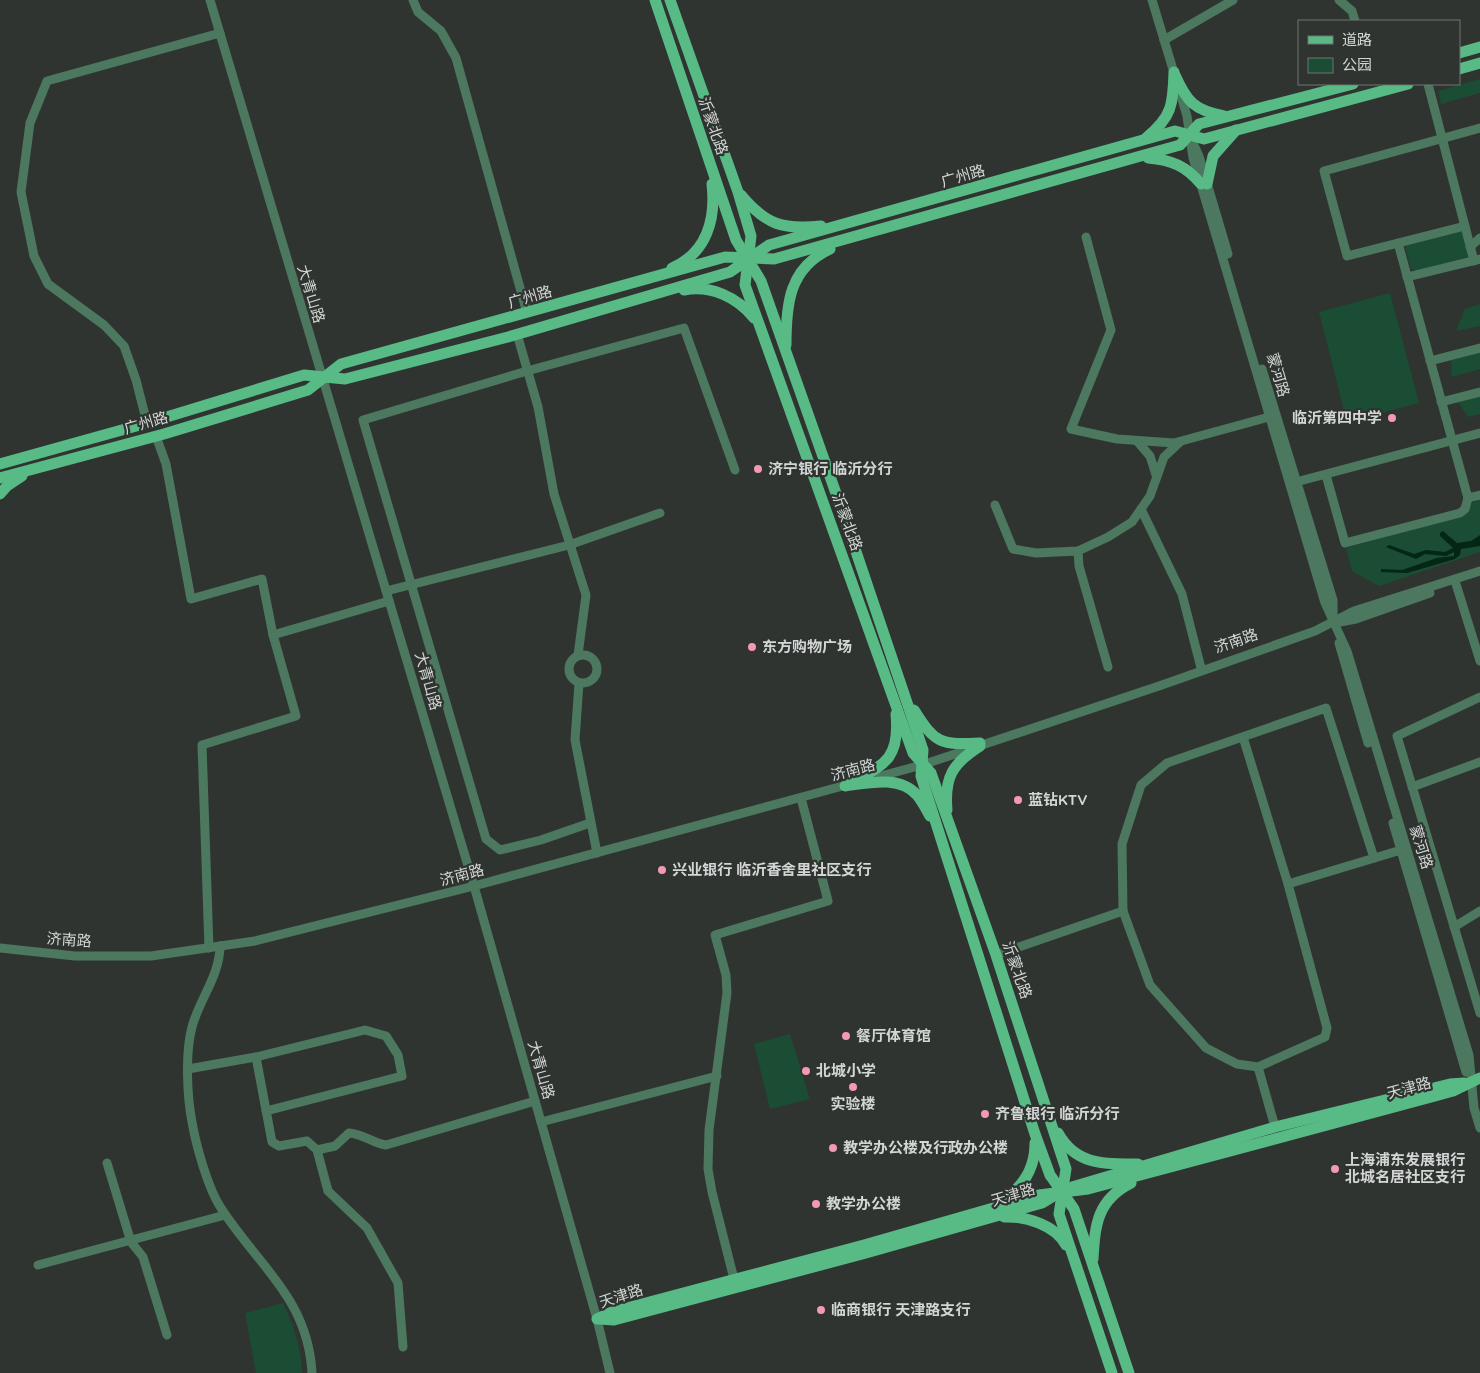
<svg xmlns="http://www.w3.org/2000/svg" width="1480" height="1373" font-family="Quicksand,'Noto Sans SC',sans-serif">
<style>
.green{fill:#1a4d33}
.water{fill:#042615}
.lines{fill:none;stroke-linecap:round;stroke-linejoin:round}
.minor{stroke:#4b785e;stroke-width:9}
.major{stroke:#58bb86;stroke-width:11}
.poi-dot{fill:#f19ab2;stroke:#2f3431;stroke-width:2}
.labels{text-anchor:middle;stroke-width:4.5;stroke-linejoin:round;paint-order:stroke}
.street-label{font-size:15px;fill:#d3d6d4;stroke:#2f3431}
.poi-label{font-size:15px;font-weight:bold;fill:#d3d6d4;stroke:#2f3431;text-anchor:start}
</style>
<rect width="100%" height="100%" fill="#2f3431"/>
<g class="green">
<polygon points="1480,79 1480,93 1441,104 1438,91"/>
<polygon points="1459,231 1463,232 1469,253 1467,257 1417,271 1411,269 1405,247 1406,245"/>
<polygon points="1390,293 1419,403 1347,422 1319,312"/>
<polygon points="1480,304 1480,326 1456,331 1465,309"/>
<polygon points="1480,352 1480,369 1452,377 1451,360"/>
<polygon points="1480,396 1480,414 1468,417 1458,402"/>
<polygon points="1480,500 1480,552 1379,586 1352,571 1346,548 1464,515 1472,503"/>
<polygon points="790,1034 810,1099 770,1109 754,1044"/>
<path d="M283,1303C294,1325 301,1348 302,1373H256L245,1313Z"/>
</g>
<polygon class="water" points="1443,531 1457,543 1471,541 1480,535 1480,546 1461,549 1460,555 1455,559 1407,573 1381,572 1381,569 1402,570 1437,558 1454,556 1454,552 1446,556 1425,554 1416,559 1386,547 1389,545 1414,554 1426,550 1445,552 1453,548 1440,536 1440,533"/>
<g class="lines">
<g class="minor">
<polyline points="210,0 474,886 597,1319 610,1373"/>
<polyline points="413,0 418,12 441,31 456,58 527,313"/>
<polyline points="1152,0 1187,116 1193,158 1325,603 1347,651 1469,1055 1474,1108 1480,1128"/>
<polyline points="1339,0 1352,11 1355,21"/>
<polyline points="1164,40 1233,0"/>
<polyline points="1428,84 1474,261"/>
<polyline points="1194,145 1199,156 1228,254"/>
<polyline points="1465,226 1347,256 1324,171 1480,128"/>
<polyline points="1086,237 1111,330 1071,429 1117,439 1174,443 1269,417"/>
<polyline points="1398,243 1468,498 1480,495"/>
<polyline points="1470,247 1480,238"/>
<polyline points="1407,277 1480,259"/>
<polyline points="517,334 538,407 554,494 586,595 578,655"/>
<polyline points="1430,361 1480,348"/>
<polyline points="1262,369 1333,600 1333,618"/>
<polyline points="1441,402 1480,392"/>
<polyline points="147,423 136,380 124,346 104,325 48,284 34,256 21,192 30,123 47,81 220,33"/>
<polyline points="156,436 166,464 191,599 262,579 273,635 296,716 202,745 209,948"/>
<polyline points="1137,441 1150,456 1156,475"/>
<polyline points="1326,475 1345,543 1460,513 1465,509 1468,498"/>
<polyline points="1296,482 1480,433"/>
<polyline points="995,505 1013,549 1036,553 1078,551 1108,537 1132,522 1150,496 1164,457 1180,442"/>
<polyline points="1141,509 1182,594 1201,668"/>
<polyline points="1078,551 1079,566 1108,667"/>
<polyline points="1456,584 1480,661"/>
<polyline points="386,591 569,545 660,513"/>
<polyline points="1340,622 1356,619 1430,593"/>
<polyline points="273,635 389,601"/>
<polyline points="1339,643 1368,743"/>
<circle cx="583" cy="669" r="14"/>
<polyline points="579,683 575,740 597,853"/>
<polyline points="1480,697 1397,736 1480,1013"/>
<polyline points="1243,737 1288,884 1327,1028 1325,1037 1258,1067 1237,1064 1206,1048 1150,985 1123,911 1122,844 1141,785 1167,763 1326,708 1374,858"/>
<polyline points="870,779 922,765 1159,686 1315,631 1354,611 1480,571"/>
<polyline points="1412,787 1480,762"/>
<polyline points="590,823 541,840 500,850 486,839 363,420 527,371 684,328 735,470"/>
<polyline points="1393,823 1466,1072"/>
<polyline points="1288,884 1401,850"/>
<polyline points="1454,927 1480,911"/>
<path d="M220,946C220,975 199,1000 192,1027C185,1053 187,1096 192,1122C196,1145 208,1189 221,1208C258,1266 308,1298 312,1373"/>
<polyline points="0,948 75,956 151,956 255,941 474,886 850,784"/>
<polyline points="996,955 1123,911"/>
<polyline points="256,1057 272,1142 279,1146 307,1141 317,1150 328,1191 367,1228 398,1283 403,1347"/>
<polyline points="1258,1067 1275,1127"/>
<polyline points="188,1069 256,1057 365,1030 386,1036 398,1055 402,1076 266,1111"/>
<polyline points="541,1122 717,1076"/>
<path d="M317,1150L335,1146L349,1133C364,1134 372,1143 386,1145L535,1101"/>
<polyline points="107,1163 131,1242 143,1257 167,1335"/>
<polyline points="38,1265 225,1215"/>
<polyline points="734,1279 712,1192 708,1169 709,1130 727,993 726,975 715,935 828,901 801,798"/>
</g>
<g class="major">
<polyline points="655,0 736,240 761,281 844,516 923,750 921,776 1035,1134 1050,1175 1074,1209 1129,1373"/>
<polyline points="670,0 738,192 751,236 745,285 913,753 931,773 996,955 1066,1169 1059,1214 1112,1373"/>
<polyline points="1459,53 1480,47"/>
<polyline points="1459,69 1480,63"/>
<path d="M1175,75C1187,102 1194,110 1224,116"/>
<path d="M1146,138C1172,117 1173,105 1174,72"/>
<path d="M1148,158C1172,160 1186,166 1201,184"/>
<polyline points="1207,184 1213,156 1236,130"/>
<path d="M741,195C766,225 783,230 821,226"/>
<path d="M672,268C707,253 716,219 712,184"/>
<path d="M684,290C711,285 737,297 754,318"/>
<path d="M786,345C786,304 789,268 830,249"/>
<polyline points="0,464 147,423 304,375 345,379 508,337 730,272 769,245 1175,131 1204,139 1408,84"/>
<polyline points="0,478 164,434 308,390 341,364 725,257 774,259 1180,145 1199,124 1353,84"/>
<polyline points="0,494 7,486 22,476"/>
<path d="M914,710C935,744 941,745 980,743"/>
<path d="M851,783C886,764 900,758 896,714"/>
<path d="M845,786C868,783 899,775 917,795C922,801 926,809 930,816"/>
<path d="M947,810C944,777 953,763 980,746"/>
<path d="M1058,1133C1076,1166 1106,1164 1138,1164"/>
<polyline points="1072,1187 1275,1127 1450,1084 1464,1083"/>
<path d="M999,1202C1022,1189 1035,1170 1035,1143"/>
<path d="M1004,1217C1026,1216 1055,1225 1066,1245"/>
<path d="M1093,1259C1095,1225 1097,1200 1131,1183"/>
<polyline points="597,1319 612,1312 864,1245 1039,1195 1088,1189 1435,1096 1453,1091 1480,1078"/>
<polyline points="599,1319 614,1320 866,1253 1042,1203 1055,1195"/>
</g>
</g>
<g class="poi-dot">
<circle cx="1392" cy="418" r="5"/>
<circle cx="758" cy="469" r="5"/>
<circle cx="752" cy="647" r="5"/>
<circle cx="1018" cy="800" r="5"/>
<circle cx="662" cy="870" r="5"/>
<circle cx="846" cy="1036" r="5"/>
<circle cx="806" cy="1071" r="5"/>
<circle cx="853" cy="1087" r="5"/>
<circle cx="985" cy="1114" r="5"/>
<circle cx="833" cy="1148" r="5"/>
<circle cx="1335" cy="1169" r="5"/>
<circle cx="816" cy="1204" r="5"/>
<circle cx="821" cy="1310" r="5"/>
</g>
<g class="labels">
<g class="street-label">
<text transform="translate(713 126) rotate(71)" y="5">沂蒙北路</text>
<text transform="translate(963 176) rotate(-16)" y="5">广州路</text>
<text transform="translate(311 294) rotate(73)" y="5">大青山路</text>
<text transform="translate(530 297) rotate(-16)" y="5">广州路</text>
<text transform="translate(1278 375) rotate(74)" y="5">蒙河路</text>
<text transform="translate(146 423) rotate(-16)" y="5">广州路</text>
<text transform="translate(847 522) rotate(70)" y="5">沂蒙北路</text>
<text transform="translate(1236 641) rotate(-19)" y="5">济南路</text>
<text transform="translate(428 681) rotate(74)" y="5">大青山路</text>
<text transform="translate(853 770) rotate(-15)" y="5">济南路</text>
<text transform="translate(1421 847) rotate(73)" y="5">蒙河路</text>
<text transform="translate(462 875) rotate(-15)" y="5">济南路</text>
<text transform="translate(69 940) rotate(4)" y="5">济南路</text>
<text transform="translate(1017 970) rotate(71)" y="5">沂蒙北路</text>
<text transform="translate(541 1070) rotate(74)" y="5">大青山路</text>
<text transform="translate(1409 1088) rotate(-15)" y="5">天津路</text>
<text transform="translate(1013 1195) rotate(-17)" y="5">天津路</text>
<text transform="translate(621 1296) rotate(-18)" y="5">天津路</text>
</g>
<g class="poi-label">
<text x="1382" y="423" text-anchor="end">临沂第四中学</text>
<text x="768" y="474">济宁银行 临沂分行</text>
<text x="762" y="652">东方购物广场</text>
<text x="1028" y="805">蓝钻KTV</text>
<text x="672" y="875">兴业银行 临沂香舍里社区支行</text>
<text x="856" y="1041">餐厅体育馆</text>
<text x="816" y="1076">北城小学</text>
<text x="853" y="1109" text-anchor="middle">实验楼</text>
<text x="995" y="1119">齐鲁银行 临沂分行</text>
<text x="843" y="1153">教学办公楼及行政办公楼</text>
<text x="1345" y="1165">上海浦东发展银行<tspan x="1345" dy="17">北城名居社区支行</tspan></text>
<text x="826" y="1209">教学办公楼</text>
<text x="831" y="1315">临商银行 天津路支行</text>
</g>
</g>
<rect x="1298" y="20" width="162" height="65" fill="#2f3431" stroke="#717572"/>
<rect x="1308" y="36" width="25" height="8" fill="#58bb86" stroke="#717572"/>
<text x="1342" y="45" font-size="15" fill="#d3d6d4">道路</text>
<rect x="1308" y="58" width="25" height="15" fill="#1a4d33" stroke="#717572"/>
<text x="1342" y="70" font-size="15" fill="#d3d6d4">公园</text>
</svg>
